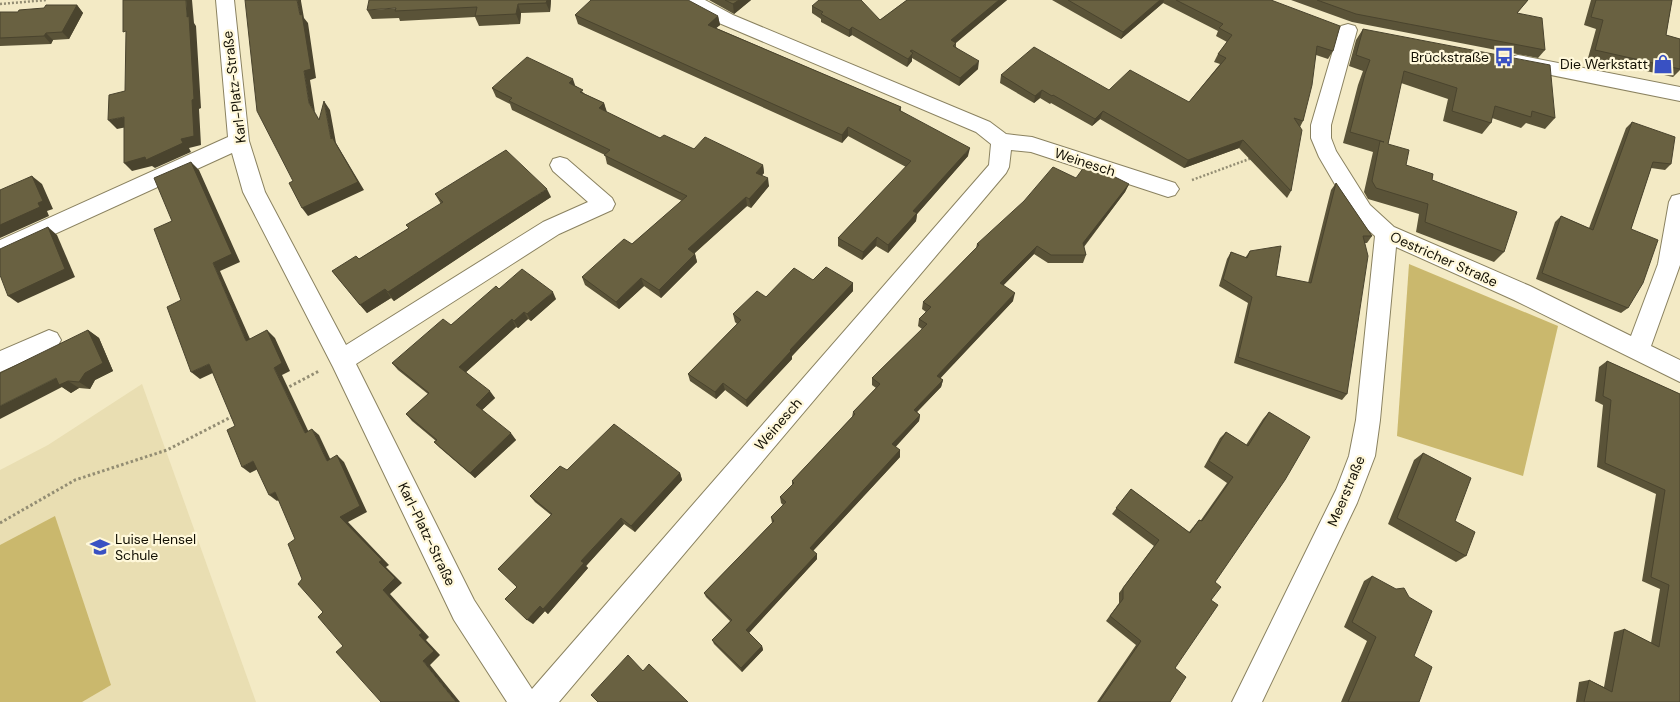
<svg xmlns="http://www.w3.org/2000/svg" width="1680" height="702" font-family="'DM Sans',sans-serif">
<style>
.built{fill:#e9deb2}
.green{fill:#cab86d}
.lines{fill:none;stroke-linecap:round;stroke-linejoin:round}
.minor-casing{stroke:#8a8260;stroke-width:2}
.path-far1{stroke:#938d73;stroke-width:2.5;stroke-dasharray:2 2;stroke-linecap:butt}
.path{stroke:#938d73;stroke-width:3;stroke-dasharray:2.5 2.5;stroke-linecap:butt}
.minor{fill:#fff;fill-rule:evenodd}
.wall{fill:#5a5338}
.shaded-wall{fill:#4a442e}
.building{fill:#696141;stroke:#4a442e}
.labels{text-anchor:middle;stroke-width:4.5;stroke-linejoin:round;paint-order:stroke}
.poi-label{font-size:14px;fill:#131004;stroke:#fff8da;text-anchor:end}
.street-label{font-size:14px;fill:#131004;stroke:#fff8da}
</style>
<rect width="100%" height="100%" fill="#f3eac5"/>
<polygon class="built" points="142,384 256,702 0,702 0,470 48,445"/>
<g class="green">
<polygon points="1409,264 1558,326 1523,476 1397,436"/>
<polygon points="55,516 111,685 82,702 0,702 0,545"/>
</g>
<g class="lines">
<defs>
<g id="minor">
<polygon points="216,0 234,0 249,141 265,192 346,345 543,222 588,202 553,171 550,165 553,159 560,157 567,159 612,198 615,204 612,210 559,234 356,364 474,600 532,689 989,165 991,144 976,132 719,23 684,4 681,0 705,0 733,15 990,122 1006,134 1032,137 1175,183 1179,189 1175,195 1168,197 1031,152 1011,150 1009,167 1006,173 559,702 507,702 454,620 333,367 243,192 232,153 0,259 0,240 228,137"/>
<polygon points="1348,24 1355,26 1357,30 1331,125 1331,138 1336,151 1370,205 1394,227 1530,286 1631,336 1658,264 1669,202 1672,196 1680,194 1680,265 1651,346 1680,360 1680,382 1514,300 1396,247 1380,420 1375,456 1357,503 1262,702 1232,702 1336,490 1349,456 1356,420 1375,236 1354,217 1319,157 1311,138 1311,125 1339,30 1341,26"/>
<polygon points="1518,55 1680,87 1680,101 1511,67 1508,62 1511,57"/>
<polygon points="49,330 57,333 61,340 57,347 0,372 0,351"/>
</g>
</defs>
<use href="#minor" class="minor-casing"/>
<g class="path-far1">
<polyline points="0,4 47,0"/>
<polyline points="1192,180 1252,158"/>
</g>
<g class="path">
<polyline points="285,389 319,371"/>
<polyline points="0,523 75,480 167,450 235,415"/>
</g>
<use href="#minor" class="minor"/>
</g>
<g class="wall">
<polygon points="551,0 550,12 521,13 520,24 479,26 475,17 400,21 399,18 372,19 367,10"/>
<polygon points="709,0 751,0 734,14"/>
<polygon points="907,0 1007,0 955,43 956,43 956,47 978,69 959,86 912,58 912,61 907,67 852,35 849,37 821,22 821,19 812,13 812,6 880,20"/>
<polygon points="1052,0 1271,0 1333,51 1328,59 1316,55 1303,121 1300,127 1291,191 1287,198 1239,148 1184,168 1100,119 1092,126 1051,103 1050,104 1040,98 1034,103 1000,83 1001,75 1109,90 1189,102 1220,64 1214,62 1218,54 1227,42 1216,36 1218,31 1163,3 1121,39"/>
<polygon points="1291,0 1528,0 1517,13 1545,50 1538,58 1352,22"/>
<polygon points="1591,0 1672,0 1666,35 1680,39 1680,70 1673,77 1588,58 1596,29 1584,25"/>
<polygon points="77,5 83,13 69,39 53,40 51,44 0,46 0,12 18,12"/>
<polygon points="575,15 718,16 720,25 716,28 901,107 901,111 968,156 917,214 916,221 888,253 876,246 862,260 838,246 838,238 906,167 848,136 842,143 578,24"/>
<polygon points="1363,29 1555,118 1545,129 1526,123 1521,128 1492,118 1491,123 1482,134 1443,121 1448,99 1401,83 1388,144 1406,165 1432,180 1504,252 1494,262 1416,232 1419,214 1368,199 1364,192 1373,152 1343,143 1358,85 1363,71 1349,66 1356,40"/>
<polygon points="576,86 585,94 604,103 606,112 660,138 694,149 763,165 764,173 762,175 769,186 751,208 747,206 695,253 695,254 697,262 661,298 644,286 619,309 585,285 582,277 632,244 682,201 607,164 605,155 512,110 510,104 496,97 492,88"/>
<polygon points="1632,122 1671,164 1665,170 1651,168 1631,229 1628,308 1621,313 1536,279 1555,222 1561,216 1589,228 1626,128"/>
<polygon points="1076,178 1129,184 1125,192 1084,247 1086,255 1083,263 1048,263 1034,254 1003,285 1013,301 940,378 943,380 941,387 917,412 920,415 919,421 895,447 900,450 900,457 813,551 817,559 749,633 762,646 763,650 742,672 714,644 712,640 730,621 706,597 704,593 772,523 771,517 783,505 781,503 780,497 792,485 792,481 852,417 853,412 876,388 872,385 872,378 922,329 918,326 919,319 926,312 922,309 923,302 976,248 977,244"/>
<polygon points="1336,183 1372,236 1367,243 1365,243 1347,394 1342,400 1234,363 1248,303 1219,286 1227,259 1231,252 1245,258 1250,251 1276,276 1308,283 1331,190"/>
<polygon points="435,194 551,197 481,243 394,301 391,298 367,313 332,271 359,259 409,228 406,225 441,204"/>
<polygon points="813,280 853,283 853,291 792,356 792,359 747,407 725,390 716,399 690,381 688,374 737,324 735,322 733,314 766,297"/>
<polygon points="499,289 556,299 531,321 528,319 518,328 516,327 466,372 495,398 482,410 516,440 475,478 440,448 434,442 436,441 412,421 406,414 428,394 398,370 392,363 451,325"/>
<polygon points="88,330 99,338 113,371 95,380 90,389 79,388 71,393 62,387"/>
<polygon points="1607,361 1680,394 1680,702 1576,702 1579,682 1589,680 1604,687 1614,632 1624,629 1651,643 1660,589 1642,581 1656,494 1597,467 1603,405 1595,401 1599,367"/>
<polygon points="1269,412 1215,582 1211,600 1175,668 1170,702 1097,702 1136,645 1106,621 1119,603 1119,593 1154,546 1112,514 1131,489 1189,532 1199,520 1201,520 1227,483 1204,467 1220,438 1226,432 1246,445 1263,419"/>
<polygon points="1423,453 1455,521 1466,556 1456,562 1388,524 1414,460"/>
<polygon points="567,470 680,473 682,480 635,532 624,524 586,566 588,568 548,614 545,611 533,624 517,587 551,515 535,502 530,496"/>
<polygon points="1372,576 1414,656 1419,702 1341,702 1367,641 1344,627 1364,581"/>
</g>
<g class="shaded-wall">
<polygon points="186,0 192,0 194,23 196,26 201,108 199,109 201,145 189,148 191,152 155,168 152,166 132,171 124,163 181,139 187,17"/>
<polygon points="297,0 301,0 301,1 304,18 308,23 316,78 310,80 315,112 325,129 309,103 304,71 300,15"/>
<polygon points="547,0 551,0 550,12 546,3"/>
<polygon points="739,0 751,0 734,14 733,4"/>
<polygon points="999,0 1007,0 950,48 951,40"/>
<polygon points="1160,0 1164,0 1163,3 1121,39 1123,32"/>
<polygon points="518,4 521,13 520,24 516,14"/>
<polygon points="77,5 83,13 69,39 62,32"/>
<polygon points="718,16 720,25 709,34 708,25"/>
<polygon points="852,27 852,35 849,37 849,30"/>
<polygon points="46,33 53,40 51,44 44,36"/>
<polygon points="912,50 912,61 907,67 908,59 910,51"/>
<polygon points="979,61 978,69 959,86 960,78"/>
<polygon points="573,79 576,88 569,83"/>
<polygon points="1042,90 1040,98 1034,103 1035,96"/>
<polygon points="324,101 330,110 336,143 364,190 308,216 302,208 331,139"/>
<polygon points="604,103 607,112 599,108"/>
<polygon points="1103,111 1100,119 1092,126 1095,119"/>
<polygon points="124,117 132,126 117,129 108,120"/>
<polygon points="848,127 848,136 842,143 842,135"/>
<polygon points="1243,140 1239,148 1184,168 1188,160"/>
<polygon points="970,148 968,156 917,214 916,221 888,253 888,245 913,211"/>
<polygon points="191,162 199,170 240,262 220,271 254,348 246,341 213,263"/>
<polygon points="763,165 764,173 757,181 756,173"/>
<polygon points="32,176 42,184 53,209 47,211 49,216 0,238 0,225"/>
<polygon points="768,178 769,186 751,208 749,199"/>
<polygon points="1129,184 1125,192 1080,251 1083,243"/>
<polygon points="547,189 551,197 481,243 394,301 388,292 476,234"/>
<polygon points="746,197 747,206 690,257 688,249"/>
<polygon points="48,227 57,235 75,277 18,303 8,296"/>
<polygon points="877,237 876,246 862,260 863,252"/>
<polygon points="1037,246 1034,254 998,291 1000,283"/>
<polygon points="695,254 697,262 661,298 659,290"/>
<polygon points="641,278 644,286 619,309 616,302"/>
<polygon points="853,283 853,291 792,356 792,359 747,407 746,400 790,350"/>
<polygon points="385,289 391,298 367,313 360,305"/>
<polygon points="553,292 556,299 531,321 527,314"/>
<polygon points="1015,293 1013,301 936,383 937,376"/>
<polygon points="524,312 528,319 518,328 514,321"/>
<polygon points="512,319 516,327 464,374 459,367"/>
<polygon points="88,330 99,338 113,371 95,380 90,389 79,382"/>
<polygon points="267,330 275,338 290,371 282,375 312,439 305,433 274,368"/>
<polygon points="209,364 217,371 200,379 191,372"/>
<polygon points="56,378 68,381 79,388 71,393 62,387 0,419 0,406"/>
<polygon points="943,380 941,387 913,416 914,410"/>
<polygon points="723,383 725,390 716,399 715,392"/>
<polygon points="490,391 495,398 481,411 476,405"/>
<polygon points="920,415 919,421 892,451 892,444"/>
<polygon points="312,429 319,435 334,467 327,461"/>
<polygon points="511,433 516,440 475,478 470,473"/>
<polygon points="900,450 900,457 811,553 810,548"/>
<polygon points="337,455 344,462 367,512 348,522 389,565 386,567 402,583 390,594 429,637 426,640 440,655 430,665 460,702 456,702 423,661 419,635 383,590 379,562 340,517"/>
<polygon points="253,461 262,467 250,473 242,467"/>
<polygon points="680,473 682,480 635,532 631,526"/>
<polygon points="275,492 283,497 277,501 269,495"/>
<polygon points="621,518 624,524 586,566 588,568 548,614 543,609 581,561"/>
<polygon points="817,554 817,559 748,634 746,630"/>
<polygon points="540,606 545,611 533,624 527,620"/>
<polygon points="762,646 763,650 742,672 741,668"/>
</g>
<g class="building">
<polygon points="123,0 186,0 187,17 189,16 194,99 192,100 194,136 181,139 183,143 146,160 145,157 124,163 124,117 108,120 109,95 125,91 126,31 123,32"/>
<polygon points="245,0 297,0 300,15 302,14 311,69 304,71 309,103 319,120 324,101 331,139 332,137 358,182 302,208 289,183 293,181 257,111"/>
<polygon points="369,0 547,0 546,3 518,4 516,14 475,16 477,7 395,11 396,8 367,10"/>
<polygon points="591,0 688,0 718,16 708,25 901,107 899,110 970,148 913,211 917,213 888,245 877,237 863,252 838,238 911,161 848,127 842,135 575,15"/>
<polygon points="725,0 739,0 733,4"/>
<polygon points="819,0 861,0 880,20 907,0 999,0 951,40 956,43 953,46 979,61 960,78 912,50 910,51 913,53 908,59 852,27 849,30 821,14 823,12 812,6"/>
<polygon points="1068,0 1160,0 1123,32"/>
<polygon points="1176,0 1271,0 1340,26 1333,51 1317,46 1312,85 1303,121 1294,118 1302,130 1291,191 1243,140 1188,160 1103,111 1095,119 1053,95 1052,96 1042,90 1035,96 1001,75 1034,47 1109,90 1130,70 1189,102 1226,58 1218,54 1232,35 1219,28 1223,24"/>
<polygon points="1317,0 1528,0 1517,13 1542,18 1545,50 1356,14"/>
<polygon points="1596,0 1672,0 1666,35 1680,39 1680,69 1595,50 1603,20 1591,17"/>
<polygon points="46,5 77,5 62,32 46,33 44,36 0,38 0,12 18,12 19,10 44,8"/>
<polygon points="1363,29 1550,65 1555,118 1532,111 1531,117 1495,106 1491,123 1452,111 1457,88 1404,71 1388,144 1409,150 1406,165 1433,174 1432,180 1517,212 1504,252 1425,222 1428,204 1376,188 1372,181 1380,141 1384,142 1350,132 1365,74 1370,60 1356,55"/>
<polygon points="527,57 573,79 569,83 583,90 580,92 604,103 599,108 660,138 664,135 694,149 705,137 763,165 756,173 768,178 749,199 746,197 688,249 695,254 659,290 641,278 616,302 582,277 624,239 632,244 687,196 604,155 610,150 509,101 512,98 492,88"/>
<polygon points="1632,122 1675,137 1671,164 1653,162 1631,229 1658,240 1643,283 1628,308 1542,273 1561,216 1593,230"/>
<polygon points="506,150 547,189 476,234 388,292 385,289 360,305 332,271 356,256 359,259 409,228 406,225 443,202 435,194"/>
<polygon points="191,162 232,254 213,263 246,341 267,330 282,363 274,368 305,433 312,429 327,461 337,455 360,506 340,517 382,560 379,562 395,578 383,590 422,633 419,635 434,651 423,661 456,702 381,702 336,652 343,646 318,617 323,612 298,584 302,579 288,544 295,539 275,492 269,495 253,461 242,467 227,430 235,426 209,364 191,372 167,307 181,300 154,229 172,221 154,178"/>
<polygon points="1087,163 1129,184 1083,243 1086,255 1051,255 1037,246 1000,283 1015,293 937,376 943,380 914,410 920,415 892,444 900,450 810,548 817,554 746,630 762,646 741,668 712,640 732,620 704,593 774,521 771,517 786,502 780,497 794,483 792,481 855,414 853,412 880,384 872,378 927,324 919,319 931,307 923,302 979,245 977,244 1024,201 1053,167 1076,178"/>
<polygon points="32,176 43,201 38,203 40,207 0,225 0,190"/>
<polygon points="1336,183 1372,236 1363,236 1368,256 1347,394 1238,357 1252,297 1223,279 1231,252 1247,258 1250,251 1281,246 1276,276 1311,283"/>
<polygon points="48,227 65,269 8,296 0,275 0,249"/>
<polygon points="826,267 853,283 790,350 791,351 746,400 723,383 715,392 688,374 741,320 733,314 757,291 766,297 794,268 813,280"/>
<polygon points="522,269 553,292 527,314 524,312 514,321 512,319 459,367 490,391 476,405 511,433 470,473 434,442 437,440 406,414 429,393 392,363 443,319 451,325 496,286 499,289"/>
<polygon points="88,330 103,363 85,373 79,382 68,381 59,385 56,378 0,406 0,373"/>
<polygon points="1607,361 1680,394 1680,702 1584,702 1589,680 1612,692 1624,629 1659,647 1669,585 1651,577 1665,490 1605,463 1611,400 1603,396"/>
<polygon points="1269,412 1310,437 1285,480 1215,582 1221,587 1211,600 1218,605 1175,668 1186,677 1170,702 1099,702 1141,641 1110,616 1123,599 1123,588 1159,540 1116,508 1131,489 1190,533 1199,520 1202,521 1233,477 1209,461 1226,432 1248,446"/>
<polygon points="614,424 680,473 631,526 621,518 581,561 584,563 543,609 540,606 527,620 505,599 517,587 498,569 552,514 530,496 560,466 567,470"/>
<polygon points="1423,453 1471,478 1455,521 1475,532 1466,556 1397,518"/>
<polygon points="1372,576 1396,589 1404,588 1409,597 1432,611 1414,656 1432,667 1419,702 1348,702 1376,637 1352,622"/>
<polygon points="628,655 643,671 649,664 688,702 598,702 591,695"/>
</g>
<defs>
<symbol id="bus-bare" viewBox="-9 -9 18 18"><path d="M-5-6H5V4H4V6H2V4H-2V6H-4V4H-5ZM-3.5-4V0h7V-4ZM-3.5 1.2v1.5H-2V1.2ZM2 1.2v1.5H3.5V1.2Z" fill="#3951c3" stroke="#fff8da" stroke-width="2.5" paint-order="stroke"/></symbol>
<symbol id="shop-bare" viewBox="-9 -9 18 18"><path d="M-5-2.5h2.3a2.7 3.5 0 0 1 5.4 0H5L5.5 6h-11ZM-1.5-2.5h3a1.5 2.3 0 0 0-3 0Z" fill="#3951c3" stroke="#fff8da" stroke-width="2.5" paint-order="stroke"/></symbol>
<symbol id="school-bare" viewBox="-9 -9 18 18"><path d="M0-5L7-2L0 1L-7-2ZM-4 1L0 2.5L4 1V4Q0 6-4 4Z" fill="#3951c3" stroke="#fff8da" stroke-width="2.5" paint-order="stroke"/></symbol>
</defs>
<g fill-rule="evenodd">
<use href="#bus-bare" x="1490" y="43" width="28" height="28"/>
<use href="#shop-bare" x="1649" y="50" width="28" height="28"/>
<use href="#school-bare" x="86" y="533" width="28" height="28"/>
</g>
<g class="labels">
<g class="poi-label">
<text x="1489" y="62">Brückstraße</text>
<text x="1648" y="69">Die Werkstatt</text>
<text x="115" y="544" text-anchor="start">Luise Hensel<tspan x="115" dy="16">Schule</tspan></text>
</g>
<g class="street-label">
<text transform="translate(234 87) rotate(-97)" y="5">Karl-Platz-Straße</text>
<text transform="translate(1085 162) rotate(18)" y="5">Weinesch</text>
<text transform="translate(1444 259) rotate(24)" y="5">Oestricher Straße</text>
<text transform="translate(778 424) rotate(-49)" y="5">Weinesch</text>
<text transform="translate(1346 491) rotate(-67)" y="5">Meerstraße</text>
<text transform="translate(427 534) rotate(64)" y="5">Karl-Platz-Straße</text>
</g>
</g>
</svg>
